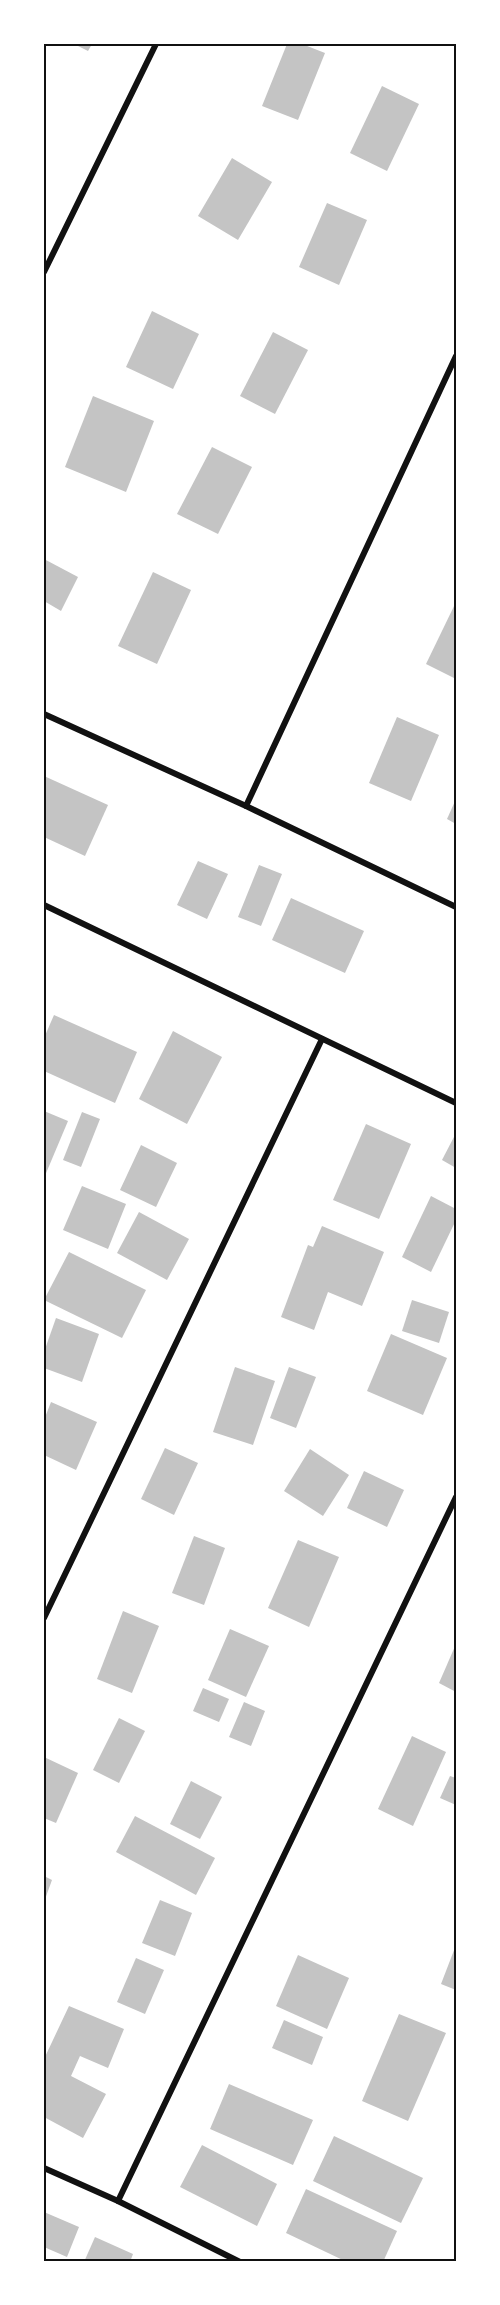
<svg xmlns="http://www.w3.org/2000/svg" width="500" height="2305" font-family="'Archivo Narrow',sans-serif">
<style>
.building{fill:#c4c4c4}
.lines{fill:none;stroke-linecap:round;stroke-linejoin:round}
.minor{stroke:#111;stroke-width:6}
.neatline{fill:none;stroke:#111;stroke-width:2}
</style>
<rect width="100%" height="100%" fill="#fff"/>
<g class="building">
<polygon points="74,44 92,44 88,51"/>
<polygon points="287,44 302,44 325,53 298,120 262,106"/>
<polygon points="382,86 419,104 387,171 350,153"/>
<polygon points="232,158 272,182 238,240 198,216"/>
<polygon points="327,203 367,220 339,285 299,267"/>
<polygon points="152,311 199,334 173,389 126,367"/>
<polygon points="273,332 308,350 275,414 240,396"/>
<polygon points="93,396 154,421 126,492 65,467"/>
<polygon points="212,447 252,467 218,534 177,514"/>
<polygon points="44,559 78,577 61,611 44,601"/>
<polygon points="153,572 191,590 157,664 118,646"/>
<polygon points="456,602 456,679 426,664"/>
<polygon points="397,717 439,735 411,801 369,783"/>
<polygon points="44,776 108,805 85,856 44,837"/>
<polygon points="456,799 456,824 447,819"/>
<polygon points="198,861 228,874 207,919 177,905"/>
<polygon points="259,865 282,874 261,926 238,917"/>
<polygon points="291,898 364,931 345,973 272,940"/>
<polygon points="54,1015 137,1052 115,1103 44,1071 44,1038"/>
<polygon points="173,1031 222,1057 187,1124 139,1099"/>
<polygon points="44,1111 68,1121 44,1178"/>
<polygon points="82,1112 100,1119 81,1167 63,1160"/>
<polygon points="366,1124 411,1144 379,1219 333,1200"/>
<polygon points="456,1133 456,1168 442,1160"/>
<polygon points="141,1145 177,1163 156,1207 120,1190"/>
<polygon points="82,1186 126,1204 108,1249 63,1230"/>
<polygon points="431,1196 456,1209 456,1220 431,1272 402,1257"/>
<polygon points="139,1212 189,1239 167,1280 117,1253"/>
<polygon points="322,1226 384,1252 362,1306 328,1292 314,1330 281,1317 308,1245 313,1247"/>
<polygon points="69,1252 146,1290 122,1338 44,1300"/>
<polygon points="412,1300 449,1312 439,1343 402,1331"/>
<polygon points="56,1318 99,1334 82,1382 44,1368 44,1352"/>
<polygon points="391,1334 447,1358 423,1415 367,1391"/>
<polygon points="235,1367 275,1381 253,1445 213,1432"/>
<polygon points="289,1367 316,1377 296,1428 270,1418"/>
<polygon points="51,1402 97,1422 76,1470 44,1455 44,1420"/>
<polygon points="165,1448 198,1463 174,1515 141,1499"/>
<polygon points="310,1449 349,1475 323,1516 284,1491"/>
<polygon points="364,1471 404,1490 387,1527 347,1508"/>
<polygon points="194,1536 225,1548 204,1605 172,1593"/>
<polygon points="298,1540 339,1557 309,1627 268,1608"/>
<polygon points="123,1611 159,1626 132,1693 97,1679"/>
<polygon points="230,1629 269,1646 246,1697 208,1680"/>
<polygon points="456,1644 456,1692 439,1683"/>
<polygon points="203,1688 229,1699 219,1722 193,1711"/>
<polygon points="244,1702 265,1711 251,1746 229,1737"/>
<polygon points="119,1718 145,1731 119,1783 93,1770"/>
<polygon points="412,1736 446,1752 413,1826 378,1809"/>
<polygon points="44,1757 78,1773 56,1823 44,1818"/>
<polygon points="450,1776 456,1778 456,1805 440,1798"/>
<polygon points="191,1781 222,1797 200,1839 170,1824"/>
<polygon points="135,1816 215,1858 196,1895 116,1852"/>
<polygon points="44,1876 52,1880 44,1902"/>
<polygon points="160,1900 192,1913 175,1956 142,1943"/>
<polygon points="456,1945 456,1990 441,1984"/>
<polygon points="298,1955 349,1978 327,2029 276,2006"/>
<polygon points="136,1958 164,1970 145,2014 117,2002"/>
<polygon points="69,2006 124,2029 108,2068 80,2056 71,2076 106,2094 83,2138 44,2117 44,2059"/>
<polygon points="399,2014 446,2033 408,2121 362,2101"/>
<polygon points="284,2020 323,2037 312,2065 272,2048"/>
<polygon points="229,2084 313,2120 293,2165 210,2129"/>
<polygon points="334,2136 423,2178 401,2223 313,2181"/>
<polygon points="202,2145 277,2184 257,2226 180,2187"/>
<polygon points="306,2189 397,2231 383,2262 347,2262 286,2233"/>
<polygon points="44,2212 79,2227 67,2257 44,2247"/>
<polygon points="95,2237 133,2254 130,2262 84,2262"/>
</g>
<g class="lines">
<g class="minor">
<polyline points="44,272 156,44"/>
<polyline points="44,714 246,806 456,907"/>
<polyline points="246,806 456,356"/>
<polyline points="44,905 456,1103"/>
<polyline points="44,1618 322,1039"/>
<polyline points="44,2168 118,2201 240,2262"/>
<polyline points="118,2201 456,1497"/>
</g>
</g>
<rect width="500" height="2305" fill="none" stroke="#ffffff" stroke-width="90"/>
<rect x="45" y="45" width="410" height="2215" class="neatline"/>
</svg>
